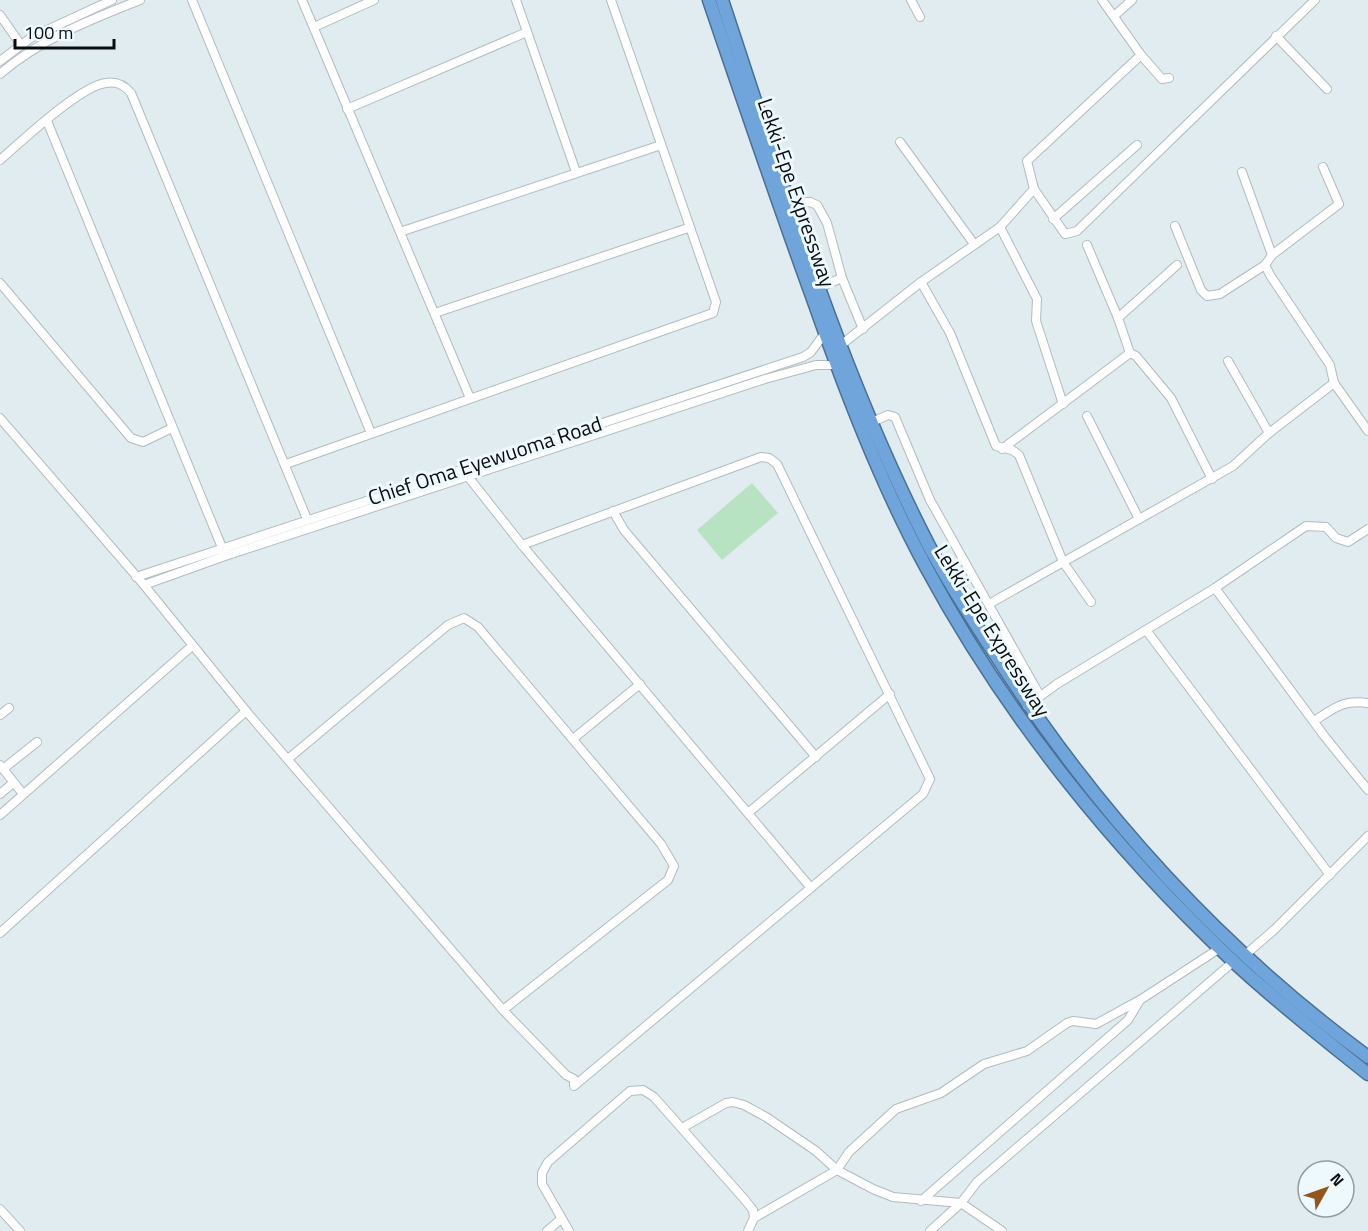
<svg xmlns="http://www.w3.org/2000/svg" width="1368" height="1231" font-family="'Titillium Web',sans-serif">
<style>
.pitch{fill:#b7e3c3}
.lines{fill:none;stroke-linecap:round;stroke-linejoin:round}
.minor-casing{stroke:#b0bcc0;stroke-width:10}
.highway-casing{stroke:#4b7093;stroke-width:15}
.minor{stroke:#fff;stroke-width:8}
.highway{stroke:#6fa5da;stroke-width:12}
.labels{text-anchor:middle;stroke-width:6;stroke-linejoin:round;paint-order:stroke}
.street-label{font-size:21px;fill:#090d0f;stroke:#edf9fd}
</style>
<rect width="100%" height="100%" fill="#e0ecf0"/>
<polygon class="pitch" points="752,483 778,513 722,560 697,530"/>
<g class="lines">
<defs>
<g id="minor">
<polyline points="192,0 371,433"/>
<polyline points="302,0 470,398"/>
<polyline points="516,0 576,172"/>
<polyline points="911,0 920,17"/>
<polyline points="1102,0 1141,55"/>
<polyline points="0,15 21,45"/>
<polyline points="1114,16 1132,0"/>
<polyline points="314,27 374,0"/>
<polyline points="1276,36 1327,89"/>
<polyline points="0,61 32,37 112,0"/>
<path d="M0,74C42,38 90,20 140,0"/>
<polyline points="1169,78 1162,79 1141,55 1027,161 1034,189 1065,234 1077,231 1315,0"/>
<polyline points="347,109 527,32"/>
<polyline points="47,121 223,550"/>
<polyline points="900,142 974,244"/>
<path d="M0,160C22,141 80,86 106,83C117,81 124,85 131,93L307,519"/>
<polyline points="1242,172 1272,255 1265,265 1270,275 1330,365 1334,383 1368,431"/>
<polyline points="791,203 810,202 817,205 827,223 842,278 863,329"/>
<polyline points="1053,219 1137,145"/>
<polyline points="1175,226 1201,290 1207,296 1220,294 1265,265"/>
<polyline points="1000,227 1037,299 1036,321 1063,404"/>
<polyline points="400,232 661,145"/>
<polyline points="1087,245 1118,318"/>
<polyline points="1272,255 1339,204 1323,167"/>
<polyline points="1177,265 1118,318 1130,353 1136,356 1171,398 1212,479"/>
<polyline points="921,282 950,333 996,446 1012,450 1019,455 1063,562 1091,602"/>
<polyline points="0,283 131,438 143,442 172,428"/>
<polyline points="820,287 842,278"/>
<polyline points="435,313 688,228"/>
<polyline points="841,345 921,282 1000,227 1034,189"/>
<polyline points="1228,361 1269,433"/>
<polyline points="1087,416 1139,519"/>
<polyline points="0,418 144,585 246,711 503,1010 566,1075 574,1079 574,1086 923,794 930,779 777,464 769,458 761,457 522,545"/>
<polyline points="872,422 888,415 895,417 930,500 1040,696"/>
<polyline points="1002,449 1130,353"/>
<polyline points="286,464 713,313 716,302 611,0"/>
<polyline points="466,474 522,545 811,888"/>
<polyline points="613,511 624,530 816,757"/>
<polyline points="136,577 803,357 811,352 825,333"/>
<polyline points="144,585 225,556 765,379 816,365 836,365"/>
<polyline points="1215,588 1325,737 1368,790"/>
<polyline points="989,604 1233,466 1269,433 1334,383"/>
<polyline points="1146,630 1330,875"/>
<polyline points="1027,706 1057,684 1215,588 1306,526 1326,527 1336,538 1348,542 1368,529"/>
<polyline points="0,715 9,708"/>
<path d="M1314,721C1336,707 1342,700 1368,703"/>
<polyline points="573,739 640,684"/>
<polyline points="288,759 448,625 464,618 478,627 661,844 674,866 668,880 503,1010"/>
<polyline points="0,765 23,794"/>
<polyline points="3,769 37,742"/>
<polyline points="0,794 13,783"/>
<polyline points="748,813 890,694"/>
<polyline points="0,815 192,646"/>
<polyline points="0,933 246,711"/>
<polyline points="1245,955 1275,929 1368,836"/>
<polyline points="682,1128 726,1103 733,1102 744,1105 766,1117 816,1151 837,1170 873,1189 893,1197 961,1203 1002,1231"/>
<polyline points="921,1201 1128,1020 1140,1000 1220,948"/>
<polyline points="0,1209 20,1231"/>
<polyline points="547,1231 561,1219"/>
<polyline points="569,1231 542,1184 542,1173 548,1162 630,1091 643,1090 654,1097 745,1200 753,1210 754,1218"/>
<polyline points="748,1231 754,1218 837,1170 849,1152 896,1109 941,1093 984,1064 1027,1051 1067,1023 1073,1021 1096,1024 1140,1000"/>
<polyline points="930,1231 961,1203 977,1182 1233,962"/>
</g>
<g id="highway">
<path d="M709,0C743,100 777,200 813,299C845,390 880,482 926,567C1005,714 1113,848 1234,962C1277,1002 1323,1038 1368,1074"/>
<path d="M722,0C783,184 840,373 929,546C949,583 972,619 995,654C1096,812 1217,946 1368,1057"/>
</g>
</defs>
<use href="#minor" class="minor-casing"/>
<use href="#highway" class="highway-casing"/>
<use href="#minor" class="minor"/>
<use href="#highway" class="highway"/>
</g>
<g class="labels">
<g class="street-label">
<text transform="translate(796 193) rotate(71)" y="7">Lekki-Epe Expressway</text>
<text transform="translate(485 461) rotate(-18)" y="7">Chief Oma Eyewuoma Road</text>
<text transform="translate(992 631) rotate(58)" y="7">Lekki-Epe Expressway</text>
</g>
</g>
<g transform="translate(1326 1189) rotate(50)"><circle r="28" fill="#edf9fd" stroke="#929b9e" stroke-width="1.5"/>
<path d="M0-4.5L10 22L0 15L-10 22Z" fill="#94561c"/>
<text y="-9" font-size="16" font-weight="bold" text-anchor="middle" fill="#090d0f">N</text>
</g>
<path d="M15 39v9h99v-9" fill="none" stroke="#090d0f" stroke-width="3"/>
<text x="24" y="39" font-size="18" fill="#090d0f" stroke="#edf9fd" stroke-width="4.5" paint-order="stroke">100 m</text>
</svg>
